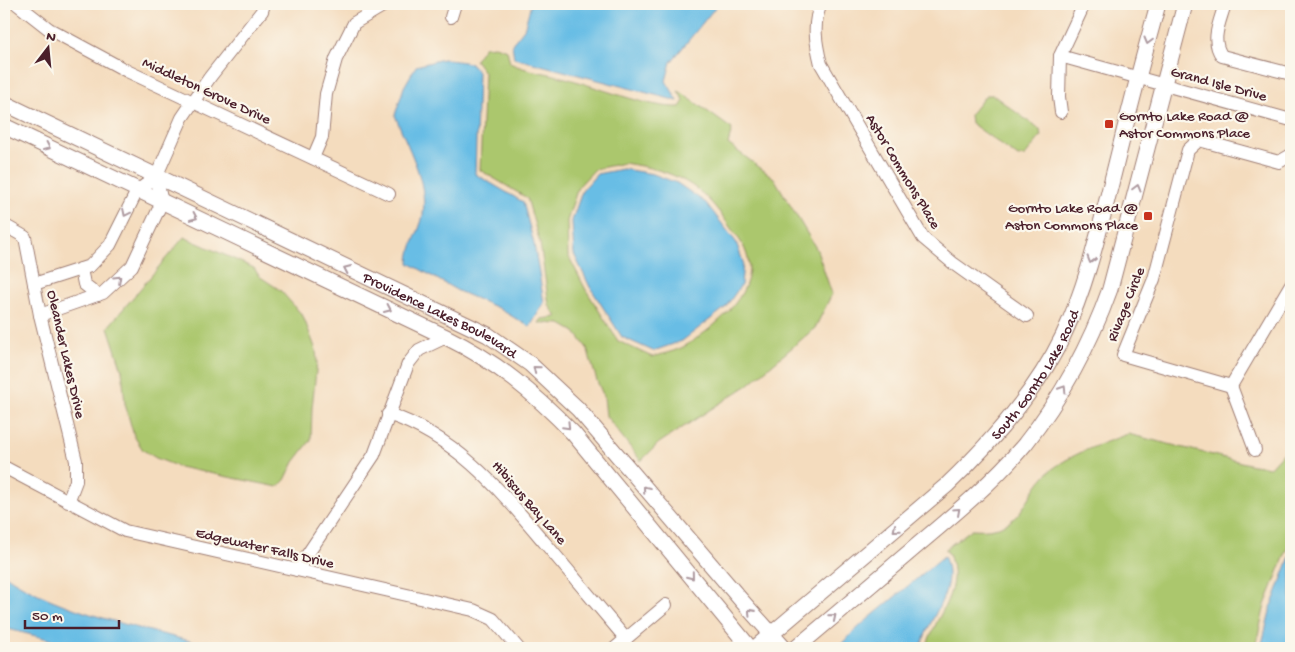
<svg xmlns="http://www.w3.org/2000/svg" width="1295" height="652" font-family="'Gochi Hand',sans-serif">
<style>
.green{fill:#abc76d;stroke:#7a734c;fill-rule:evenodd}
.water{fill:#68bde5;stroke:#596e88}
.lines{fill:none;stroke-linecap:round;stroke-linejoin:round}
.minor-casing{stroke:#9f7e74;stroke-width:14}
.tertiary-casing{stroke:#9f7e74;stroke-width:17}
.minor{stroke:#fff;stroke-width:12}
.tertiary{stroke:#fff;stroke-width:15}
.oneway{stroke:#ae9aa0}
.poi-dot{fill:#c8321e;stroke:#fbf7ec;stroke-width:2}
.labels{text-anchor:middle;stroke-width:4.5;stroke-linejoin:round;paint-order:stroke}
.street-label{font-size:15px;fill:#4a1f2b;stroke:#fbf7ec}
.poi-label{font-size:15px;fill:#4a1f2b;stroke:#fbf7ec;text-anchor:start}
</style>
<rect width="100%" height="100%" fill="#fbf7ec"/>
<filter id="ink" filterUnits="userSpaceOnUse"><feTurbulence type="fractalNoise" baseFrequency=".02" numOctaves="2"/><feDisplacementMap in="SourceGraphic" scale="10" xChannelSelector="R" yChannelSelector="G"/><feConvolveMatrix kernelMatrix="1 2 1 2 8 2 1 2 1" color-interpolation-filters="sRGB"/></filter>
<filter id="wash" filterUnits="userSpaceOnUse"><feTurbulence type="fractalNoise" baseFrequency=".0096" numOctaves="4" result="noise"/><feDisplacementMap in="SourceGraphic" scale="20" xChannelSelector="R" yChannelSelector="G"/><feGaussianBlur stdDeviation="1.12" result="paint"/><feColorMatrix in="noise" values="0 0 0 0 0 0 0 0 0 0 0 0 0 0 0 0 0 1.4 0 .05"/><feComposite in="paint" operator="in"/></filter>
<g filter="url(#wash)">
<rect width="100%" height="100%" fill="#f4dcbe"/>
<g class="green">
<path d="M495,46L507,50L510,63C526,71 544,72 562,77C592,85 651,109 680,107L684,101L678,91L682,93L732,129L728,144L774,178L817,250L832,294L815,328L748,385L659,443L641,461L606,416L604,397L597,381L587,348L575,332L561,324L539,323L542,319L557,317L549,305L540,243L527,198L480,170L484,72L475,60L484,47ZM624,163C676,171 701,183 730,227C738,238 745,245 748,259C756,296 712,329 685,346C676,351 663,354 652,357L618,341L586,290L568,255L567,221L578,187L595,169Z"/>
<polygon points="986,95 993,95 1040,130 1041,136 1025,156 1018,157 971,123 970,115"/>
<polygon points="184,237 254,268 259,276 280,290 303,316 316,350 317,362 312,408 311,440 294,462 285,480 278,487 179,467 156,458 143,450 134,436 125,404 122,370 108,327"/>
<path d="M1128,434L1253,465L1270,467L1287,448L1291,440V540L1265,605L1255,648H926C936,614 965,589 948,552L944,550L972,529C1031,534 1020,489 1058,465C1079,451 1104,443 1128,434Z"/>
</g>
<g class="water">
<polygon points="531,4 718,4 671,62 666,81 678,101 514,58 512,44 524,29"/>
<path d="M443,59L470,63L478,72L475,174L523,202L534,244L544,303L530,327L498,308L458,291L409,263C409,245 420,232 423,215C428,180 407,147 395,115L404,87L416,66Z"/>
<polygon points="623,169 653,174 677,183 706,203 736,242 743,262 741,285 725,308 682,341 653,351 622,337 590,287 574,254 572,221 582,191 597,174"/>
<polygon points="1291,554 1291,648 1261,648 1271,607"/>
<path d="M944,556C959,590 928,617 921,648H837L861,625Z"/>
<path d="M4,574C55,612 154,631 217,648H84L4,628Z"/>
</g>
</g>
<g filter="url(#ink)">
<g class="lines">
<defs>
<g id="minor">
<polyline points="17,4 49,29 127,71 389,194"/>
<path d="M821,4C812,24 816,44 821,64L923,238L954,264L1027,316"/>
<path d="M1225,4C1220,22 1210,40 1222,56L1291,74"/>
<polyline points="451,17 455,4"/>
<polyline points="1060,56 1291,120"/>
<polyline points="1061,112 1059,97 1060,56 1081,11 1081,4"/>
<polyline points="1291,155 1279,162 1199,140 1188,150 1154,279 1123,355 1231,386 1291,284"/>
<polyline points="313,158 322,137 326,94 336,59 354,23 386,4"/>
<polyline points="4,225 25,237 40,315 76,461 76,481 68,502"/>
<polyline points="81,269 84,284 98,295"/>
<polyline points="34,284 90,266 110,245 137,191 156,177 182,118 210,77 262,11 264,4"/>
<polyline points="40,315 103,293 132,266 162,202 156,177"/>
<polyline points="1231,386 1255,450"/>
<path d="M388,414C457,437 499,489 545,543C572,575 599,607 626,639"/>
<polyline points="4,467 125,531 473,610 493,619 518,648"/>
<polyline points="297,570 374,455 408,364 419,350 446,337"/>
<polyline points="615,648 666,605"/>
</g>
<g id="tertiary">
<path id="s1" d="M4,103L488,335L530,364L578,409L741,600L784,648"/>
<path d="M4,126L446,337C497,362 534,393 573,433L750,648"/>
<path id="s2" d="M755,648L947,485C992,442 1036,392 1063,336C1087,285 1099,231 1113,176C1127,119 1142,61 1158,4"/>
<path d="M796,648C838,613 879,578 920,543C957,512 994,481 1025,444C1062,397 1090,345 1110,289L1185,4"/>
</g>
</defs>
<use href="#minor" class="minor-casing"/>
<use href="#tertiary" class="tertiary-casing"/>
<use href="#minor" class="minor"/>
<use href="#tertiary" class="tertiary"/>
</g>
<defs><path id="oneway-chevron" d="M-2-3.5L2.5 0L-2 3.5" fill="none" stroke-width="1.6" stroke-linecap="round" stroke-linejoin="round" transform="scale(1.25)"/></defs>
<g class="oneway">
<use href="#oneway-chevron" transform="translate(1148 41) rotate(105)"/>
<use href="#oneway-chevron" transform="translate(47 147) rotate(25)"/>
<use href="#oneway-chevron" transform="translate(1137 188) rotate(-75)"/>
<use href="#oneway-chevron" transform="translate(126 213) rotate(116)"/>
<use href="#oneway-chevron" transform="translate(194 217) rotate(25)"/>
<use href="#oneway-chevron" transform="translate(1091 260) rotate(107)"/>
<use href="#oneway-chevron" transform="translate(347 269) rotate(-155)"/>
<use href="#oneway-chevron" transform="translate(118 279) rotate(-43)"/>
<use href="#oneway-chevron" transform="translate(388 309) rotate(25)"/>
<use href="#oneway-chevron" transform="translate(536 369) rotate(-141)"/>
<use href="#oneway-chevron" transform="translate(1063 389) rotate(-58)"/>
<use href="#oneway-chevron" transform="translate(567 426) rotate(46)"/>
<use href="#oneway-chevron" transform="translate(646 489) rotate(-130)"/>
<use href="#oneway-chevron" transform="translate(957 511) rotate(-42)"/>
<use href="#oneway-chevron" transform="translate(896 529) rotate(140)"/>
<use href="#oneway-chevron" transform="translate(691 576) rotate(51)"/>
<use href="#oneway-chevron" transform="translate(751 612) rotate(-132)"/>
<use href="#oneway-chevron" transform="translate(833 617) rotate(-40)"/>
</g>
</g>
<g class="poi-dot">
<rect x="1104" y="119" width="10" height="10" rx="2.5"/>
<rect x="1143" y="211" width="10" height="10" rx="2.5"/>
</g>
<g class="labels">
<g class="street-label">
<text transform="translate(1219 83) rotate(15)" y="5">Grand Isle Drive</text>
<text transform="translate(207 90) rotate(25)" y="5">Middleton Grove Drive</text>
<text transform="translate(904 171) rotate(59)" y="5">Astor Commons Place</text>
<text transform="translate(1125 304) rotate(-68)" y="5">Rivage Circle</text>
<text dy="5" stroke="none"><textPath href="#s1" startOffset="485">Providence Lakes Boulevard</textPath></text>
<text transform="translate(67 354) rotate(77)" y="5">Oleander Lakes Drive</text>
<text dy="5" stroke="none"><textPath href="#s2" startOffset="394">South Gornto Lake Road</textPath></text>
<text transform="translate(530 502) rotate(49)" y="5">Hibiscus Bay Lane</text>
<text transform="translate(265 547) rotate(13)" y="5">Edgewater Falls Drive</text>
</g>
<g class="poi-label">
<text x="1119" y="120">Gornto Lake Road @<tspan x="1119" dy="17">Astor Commons Place</tspan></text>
<text x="1138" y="212" text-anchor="end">Gornto Lake Road @<tspan x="1138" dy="17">Aston Commons Place</tspan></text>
</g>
</g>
<rect width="1295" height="652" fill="none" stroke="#fbf7ec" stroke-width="20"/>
<g transform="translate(48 48) rotate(16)" stroke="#fbf7ec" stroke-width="4" paint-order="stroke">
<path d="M0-4L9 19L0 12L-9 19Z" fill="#4a1f2b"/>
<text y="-8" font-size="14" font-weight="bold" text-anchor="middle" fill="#4a1f2b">N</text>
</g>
<path d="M25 620v8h94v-8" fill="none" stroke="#4a1f2b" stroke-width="2.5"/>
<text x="32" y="620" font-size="15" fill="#4a1f2b" stroke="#fbf7ec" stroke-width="4" paint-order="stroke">50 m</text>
</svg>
